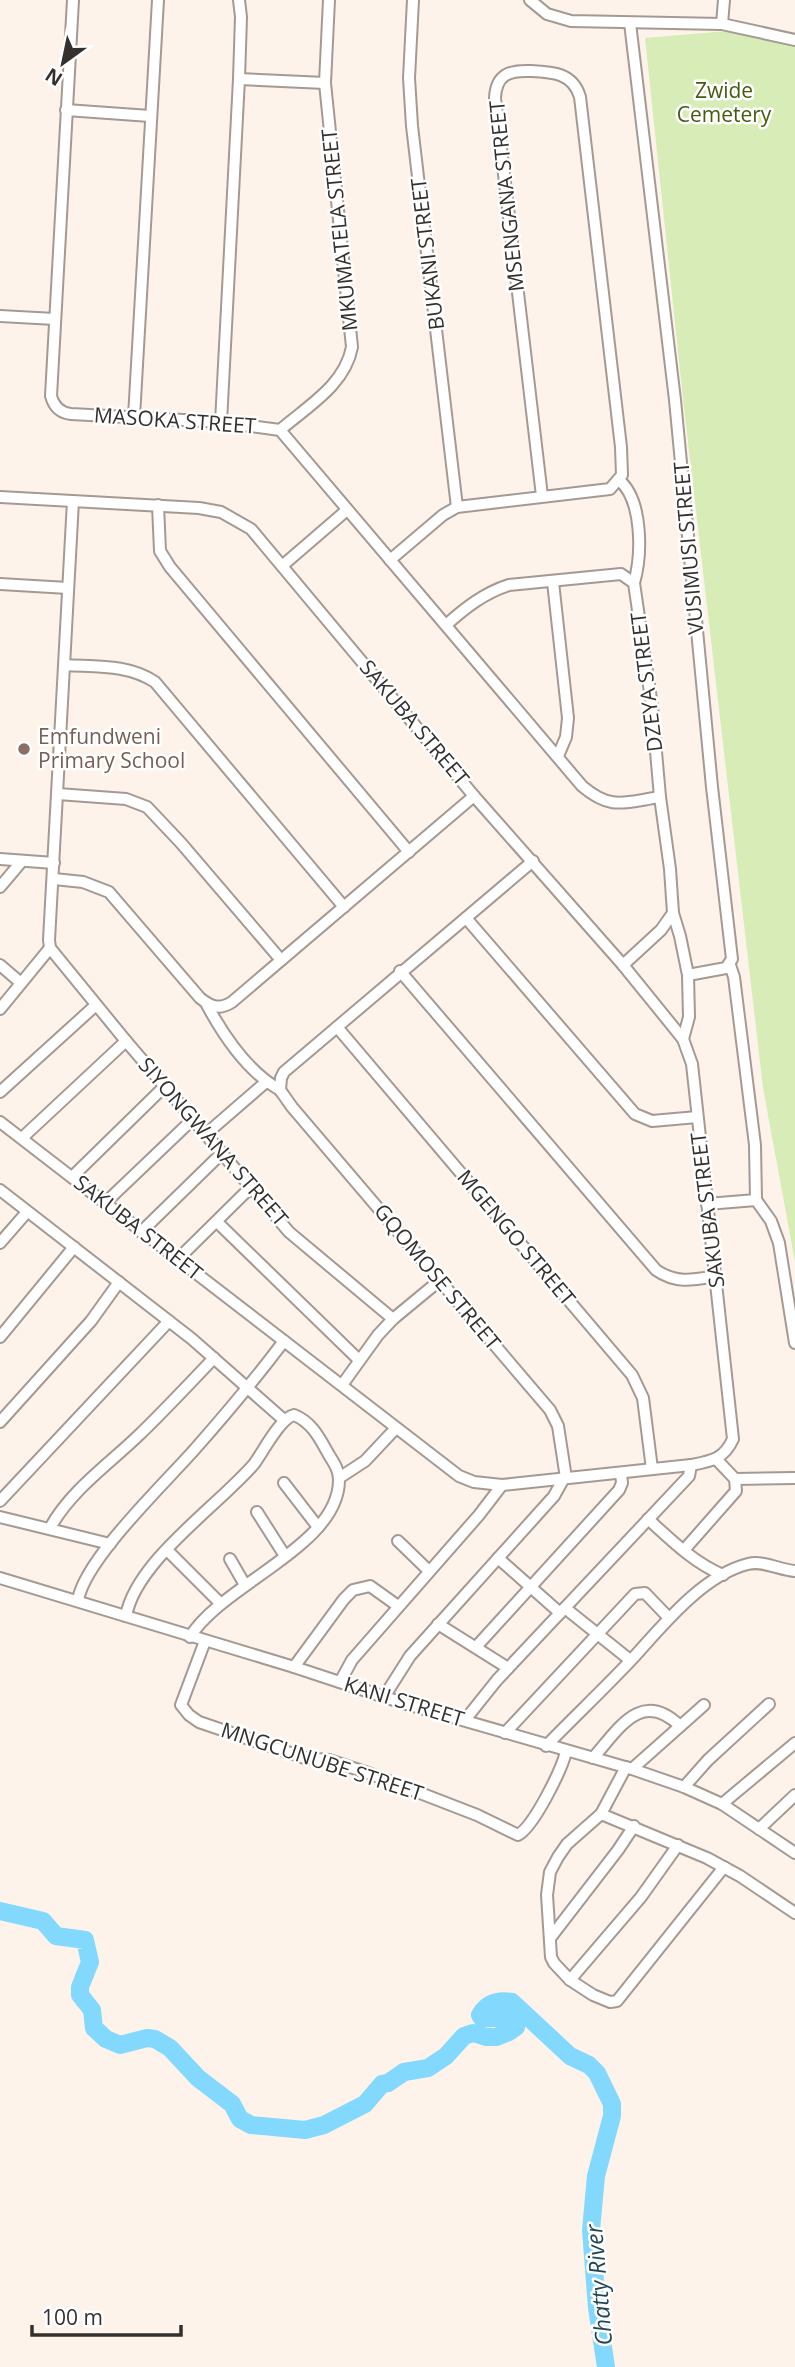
<svg xmlns="http://www.w3.org/2000/svg" width="795" height="2367" font-family="'Open Sans',sans-serif">
<style>
.green{fill:#d7ecb7}
.lines{fill:none;stroke-linecap:round;stroke-linejoin:round}
.river{stroke:#82d8fd;stroke-width:18}
.minor-casing{stroke:#a49a93;stroke-width:14}
.minor{stroke:#fff;stroke-width:10}
.education-dot{fill:#8d6e63;stroke:#fff;stroke-width:2.5}
.labels{text-anchor:middle;stroke-width:5;stroke-linejoin:round;paint-order:stroke}
.park-label{font-size:21px;fill:#465c10;stroke:#fff}
.street-label{font-size:21px;fill:#34302d;stroke:#fff}
.education-label{font-size:21px;fill:#785e54;stroke:#fff;text-anchor:start}
.water-label{font-size:23px;font-style:italic;fill:#1f4555;stroke:#fff}
</style>
<rect width="100%" height="100%" fill="#fef3eb"/>
<polygon class="green" points="739,30 795,45 795,1262 763,1088 683,399 645,38"/>
<g class="lines">
<path class="river" d="M0,1911L43,1921L56,1936L85,1940L90,1962L80,1987V1995L92,2010L94,2028L106,2039L120,2045L147,2038L155,2039L170,2048L198,2078L232,2104L240,2119L251,2125L305,2130L324,2125L365,2104L382,2084L388,2083L404,2072L428,2068L446,2056L464,2036L473,2033L486,2037H496L509,2032L516,2027L515,2022C503,2015 494,2019 482,2018L480,2015C487,2003 499,2000 512,2002L570,2056L589,2065L597,2073L612,2104V2116L596,2176L591,2230L597,2308L606,2367"/>
<defs>
<g id="minor">
<path d="M73,0L51,396C54,407 61,413 71,414L221,422L280,430L582,786C611,811 625,802 660,797"/>
<polyline points="413,0 409,78 412,126 457,507"/>
<polyline points="530,0 547,14 571,21 722,24 795,40"/>
<polyline points="630,23 675,400 712,787 732,959 726,968 688,975 689,1017 683,1039"/>
<polyline points="722,24 724,0"/>
<polyline points="239,79 325,83"/>
<polyline points="66,110 150,116"/>
<polyline points="0,316 55,319"/>
<polyline points="134,417 158,0"/>
<polyline points="221,422 239,79 241,17 239,0"/>
<path d="M280,430C308,406 345,385 352,347L325,83L329,0"/>
<path d="M619,480C643,500 642,555 634,583"/>
<path d="M0,497L199,508L221,512L251,529L474,796L623,965L683,1039L692,1064L733,1439C724,1459 712,1461 691,1465L502,1485L474,1482L459,1476L0,1122"/>
<polyline points="73,501 49,940 50,948 126,1041 289,1232 393,1319"/>
<polyline points="158,505 160,551 170,567 409,852"/>
<path d="M390,560L443,515L457,507L610,489L622,475L621,447L580,97C573,73 553,72 531,71C510,70 496,74 495,98L542,496"/>
<polyline points="282,566 347,510"/>
<polyline points="553,582 568,718 566,737 558,756"/>
<polyline points="0,584 68,588"/>
<path d="M446,625C465,608 484,593 509,585L621,574L634,583L652,706L660,797L670,869L673,913L661,930L623,965"/>
<path d="M65,665C96,667 128,664 155,682L344,907"/>
<polyline points="58,794 126,799 147,807 181,843 281,960"/>
<polyline points="0,859 54,863"/>
<path d="M54,879L83,882L109,892L200,998C211,1007 220,1010 232,1002L474,796"/>
<polyline points="0,887 22,861"/>
<polyline points="673,913 680,936 688,975"/>
<polyline points="466,918 635,1114 652,1121 697,1117"/>
<polyline points="0,965 21,983"/>
<polyline points="730,965 734,977 755,1145 756,1200 771,1221 779,1243 795,1343"/>
<path d="M400,971L656,1270C676,1284 693,1280 716,1276"/>
<path d="M206,1003C223,1035 248,1072 280,1090"/>
<polyline points="0,1009 50,948"/>
<polyline points="337,1027 632,1375 643,1398 652,1469"/>
<polyline points="280,1090 292,1107 550,1410 558,1426 566,1478"/>
<polyline points="280,1090 281,1078 284,1072 533,861"/>
<polyline points="0,1092 96,1005"/>
<polyline points="206,1134 266,1082"/>
<polyline points="22,1138 126,1041"/>
<polyline points="72,1177 165,1086"/>
<polyline points="0,1190 192,1339 284,1420"/>
<polyline points="105,1203 193,1119"/>
<polyline points="707,1204 756,1200"/>
<polyline points="217,1222 359,1360"/>
<polyline points="141,1232 222,1153"/>
<polyline points="0,1243 27,1212"/>
<polyline points="178,1259 251,1187"/>
<polyline points="0,1337 74,1247"/>
<polyline points="342,1385 378,1335 393,1319 439,1281"/>
<polyline points="0,1422 91,1321 119,1282"/>
<polyline points="339,1478 365,1461 396,1428"/>
<polyline points="735,1479 795,1478"/>
<polyline points="284,1483 318,1527"/>
<polyline points="0,1501 169,1321"/>
<polyline points="257,1512 285,1556"/>
<polyline points="0,1517 110,1544"/>
<path d="M648,1519C671,1540 694,1563 723,1575"/>
<path d="M50,1528C71,1490 108,1465 139,1435C165,1410 189,1384 214,1358"/>
<polyline points="398,1541 429,1571"/>
<polyline points="167,1550 220,1603"/>
<polyline points="684,1550 736,1491 735,1479 717,1460"/>
<polyline points="498,1558 560,1613"/>
<polyline points="230,1559 245,1585"/>
<polyline points="0,1578 294,1667 403,1703 632,1769 684,1787 722,1804 795,1853"/>
<path d="M78,1600C85,1559 166,1482 195,1449C226,1414 256,1378 284,1341"/>
<polyline points="565,1608 630,1660"/>
<path d="M126,1616C136,1561 218,1506 254,1464C263,1452 280,1418 294,1415C312,1422 320,1439 329,1455C334,1463 339,1470 339,1480C339,1546 222,1584 190,1637"/>
<polyline points="438,1624 508,1668"/>
<path d="M205,1641L181,1705L189,1715L199,1722L305,1758L329,1760L371,1774L477,1815L518,1835C534,1826 561,1771 566,1752"/>
<polyline points="476,1647 619,1490 622,1483 621,1473"/>
<polyline points="294,1667 344,1599 353,1590 370,1586 398,1606"/>
<polyline points="340,1682 352,1660 479,1515 502,1485"/>
<polyline points="384,1697 410,1656 554,1496 564,1478"/>
<polyline points="465,1720 497,1680 689,1476 691,1465"/>
<polyline points="505,1733 635,1594 645,1593 668,1617"/>
<path d="M546,1746C575,1716 605,1688 633,1658C663,1625 703,1575 748,1564C763,1560 780,1570 795,1571"/>
<path d="M593,1758C618,1730 641,1688 680,1726"/>
<polyline points="626,1767 601,1814 567,1844 558,1857 550,1872 547,1895 551,1957 554,1963 570,1980 593,1995 610,2002 617,2001 724,1867"/>
<polyline points="632,1769 704,1705"/>
<polyline points="684,1787 708,1760 769,1704"/>
<polyline points="722,1804 795,1743"/>
<polyline points="601,1814 707,1858 740,1876 795,1913"/>
<polyline points="759,1829 795,1795"/>
<polyline points="551,1937 618,1850 634,1826"/>
<polyline points="570,1980 641,1897 678,1845"/>
</g>
</defs>
<use href="#minor" class="minor-casing"/>
<use href="#minor" class="minor"/>
</g>
<circle class="education-dot" cx="24" cy="749" r="7"/>
<g class="labels">
<g class="park-label">
<text x="724" y="98">Zwide<tspan x="724" dy="24">Cemetery</tspan></text>
</g>
<g class="street-label">
<text transform="translate(507 196) rotate(-96)" y="7">MSENGANA STREET</text>
<text transform="translate(340 230) rotate(-96)" y="7">MKUMATELA STREET</text>
<text transform="translate(428 254) rotate(-97)" y="7">BUKANI STREET</text>
<text transform="translate(175 421) rotate(4)" y="7">MASOKA STREET</text>
<text transform="translate(689 548) rotate(-95)" y="7">VUSIMUSI STREET</text>
<text transform="translate(647 682) rotate(-97)" y="7">DZEYA STREET</text>
<text transform="translate(414 723) rotate(50)" y="7">SAKUBA STREET</text>
<text transform="translate(213 1142) rotate(49)" y="7">SIYONGWANA STREET</text>
<text transform="translate(708 1210) rotate(-97)" y="7">SAKUBA STREET</text>
<text transform="translate(138 1228) rotate(38)" y="7">SAKUBA STREET</text>
<text transform="translate(516 1238) rotate(50)" y="7">MGENGO STREET</text>
<text transform="translate(437 1277) rotate(50)" y="7">GQOMOSE STREET</text>
<text transform="translate(404 1702) rotate(17)" y="7">KANI STREET</text>
<text transform="translate(322 1762) rotate(18)" y="7">MNGCUNUBE STREET</text>
</g>
<g class="education-label">
<text x="38" y="744">Emfundweni<tspan x="38" dy="24">Primary School</tspan></text>
</g>
<g class="water-label">
<text transform="translate(599 2285) rotate(-95)" y="8">Chatty River</text>
</g>
</g>
<g transform="translate(63 63) rotate(213)" stroke="#ffffff" stroke-width="5" paint-order="stroke">
<path d="M0-5L12 26L0 18L-12 26Z" fill="#34302d"/>
<text y="-10" font-size="19" font-weight="bold" text-anchor="middle" fill="#34302d">N</text>
</g>
<path d="M32 2325v10h149v-10" fill="none" stroke="#34302d" stroke-width="3.5"/>
<text x="42" y="2325" font-size="21" fill="#34302d" stroke="#ffffff" stroke-width="5" paint-order="stroke">100 m</text>
</svg>
